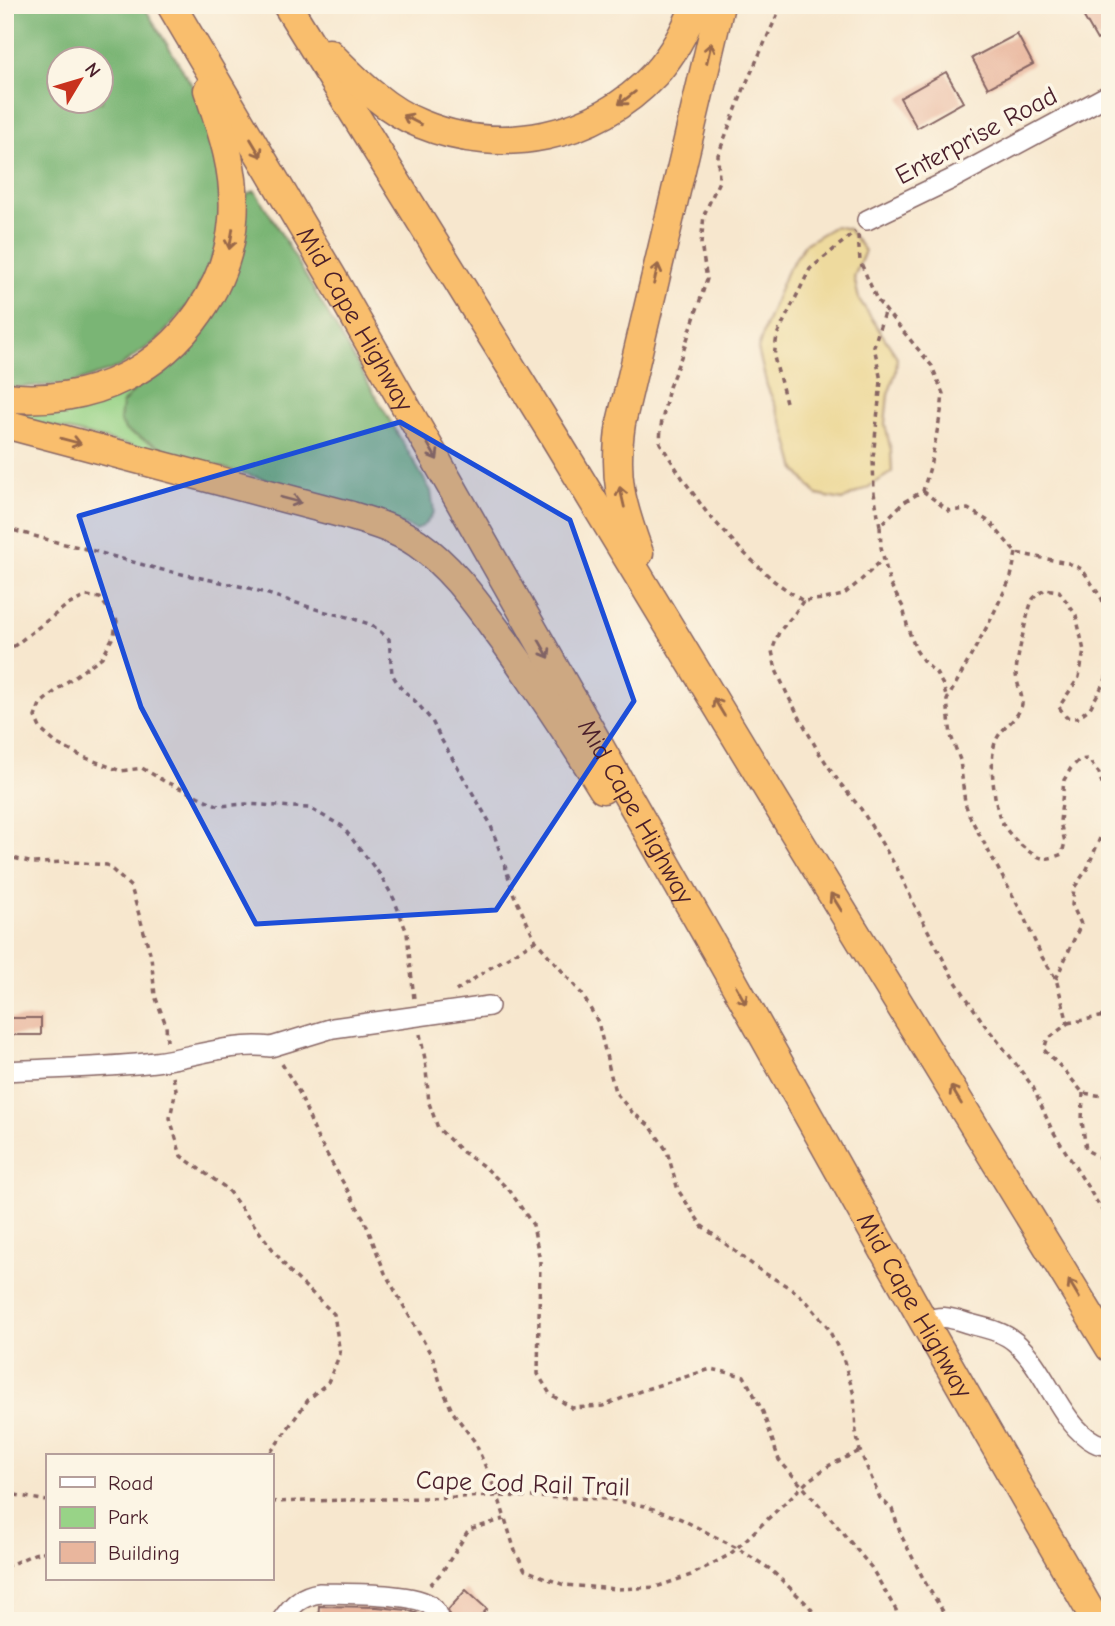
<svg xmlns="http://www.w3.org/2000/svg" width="1115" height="1626" font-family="'Comic Neue',sans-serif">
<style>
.green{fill:#98d387;stroke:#717959;stroke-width:2}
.forest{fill:#7ab574;stroke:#626a50;stroke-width:2;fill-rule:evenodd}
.sand{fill:#eeda9e;stroke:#9c7c64;stroke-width:2}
.building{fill:#e9b69d}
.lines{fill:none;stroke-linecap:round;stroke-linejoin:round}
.minor-casing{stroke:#876564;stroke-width:22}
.highway-casing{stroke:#876564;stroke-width:31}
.path{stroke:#876564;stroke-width:3.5;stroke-dasharray:5 5;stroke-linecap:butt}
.minor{stroke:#fff;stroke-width:19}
.highway{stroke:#f9be6d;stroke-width:28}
.oneway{stroke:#996749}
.marked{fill:#1d4ed8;fill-opacity:0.2;stroke:#1d4ed8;stroke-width:5;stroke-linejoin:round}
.labels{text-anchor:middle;stroke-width:7;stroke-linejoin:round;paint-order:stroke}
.street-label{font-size:26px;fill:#4a1f2b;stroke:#fcf5e5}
</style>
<rect width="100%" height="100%" fill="#fcf5e5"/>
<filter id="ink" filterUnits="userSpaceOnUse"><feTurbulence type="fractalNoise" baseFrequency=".0143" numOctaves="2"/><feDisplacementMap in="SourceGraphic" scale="14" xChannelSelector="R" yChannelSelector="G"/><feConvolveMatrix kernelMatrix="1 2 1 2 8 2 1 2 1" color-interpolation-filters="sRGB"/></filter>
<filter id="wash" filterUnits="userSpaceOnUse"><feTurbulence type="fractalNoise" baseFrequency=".00686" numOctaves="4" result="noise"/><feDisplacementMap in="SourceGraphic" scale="28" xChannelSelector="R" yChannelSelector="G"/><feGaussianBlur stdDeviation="1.57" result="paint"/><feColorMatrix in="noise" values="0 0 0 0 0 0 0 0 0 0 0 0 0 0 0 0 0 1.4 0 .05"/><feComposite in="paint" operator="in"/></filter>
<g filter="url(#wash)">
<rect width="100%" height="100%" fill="#f7e7ce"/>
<polygon class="green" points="154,372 157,447 177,455 173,456 5,415 5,407"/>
<g class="forest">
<path d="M5,5H143L198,95L221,172L219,242L195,297L159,339L119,367L71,384L5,388ZM60,60H102V102H60Z"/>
<path d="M255,191L272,218L431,491L434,511C429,520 425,526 416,530L339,500L177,455L126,431L120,421L122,404L139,385L154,372L248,193Z"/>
</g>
<polygon class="sand" points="835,226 848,229 865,251 854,277 859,299 897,357 896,372 888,395 885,424 891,451 892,472 867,488 842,500 817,495 796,470 785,429 767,386 758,349 766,324 786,273 805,244"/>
<g id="blocks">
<g class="building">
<polygon points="1077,5 1110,5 1110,33 1097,40"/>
<polygon points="1017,34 1033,64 988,88 972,58"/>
<polygon points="946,72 963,102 917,128 900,98"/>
<rect x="9" y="1018" width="32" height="17"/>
<polygon points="466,1590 487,1609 476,1621 451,1621 448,1610"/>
<polygon points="319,1606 377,1607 407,1610 421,1615 421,1621 318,1621"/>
</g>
</g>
</g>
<g filter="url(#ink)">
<use href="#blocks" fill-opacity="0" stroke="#876564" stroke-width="2"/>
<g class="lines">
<defs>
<g id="minor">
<polyline points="867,220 954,178 1110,94"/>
<path d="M5,1071C55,1068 105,1068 155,1062C193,1057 233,1042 271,1047L333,1028L489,1006"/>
<path d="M924,1322C943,1314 950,1318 970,1324C985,1328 1002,1331 1015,1342C1046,1368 1060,1424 1094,1442C1099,1445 1104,1445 1110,1445"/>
<path d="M281,1621C292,1605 300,1596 320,1593C344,1594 414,1592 431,1606C435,1609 438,1616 439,1621"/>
</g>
<g id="highway">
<path id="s1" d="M171,5L332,277L720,958L924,1322L1096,1621"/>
<polyline points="287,5 555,438 775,801 1110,1348"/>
<path d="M329,53C356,80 385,110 421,124C501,157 596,138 655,74C673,54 686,30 695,5"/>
<path d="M5,397C45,402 90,395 125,377C184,348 228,286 233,220C237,175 223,133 208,90"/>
<path d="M5,424L348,515C371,522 396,529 417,543C454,569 478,606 505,642C539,690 572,739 603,789"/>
<path d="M639,553C621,504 613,476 621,423L720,5"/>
</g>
</defs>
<use href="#minor" class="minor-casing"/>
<use href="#highway" class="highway-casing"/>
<g class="path">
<polyline points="780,5 779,11 745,86 718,155 719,181 704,215 701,244 707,279 683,352 669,387 661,426 660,443 683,479 707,513 743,552 774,581 803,601 825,599 843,595 859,582 883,559"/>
<polyline points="858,235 860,261 877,300 932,366 943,394 941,412 930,467 923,491 904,502 880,526 881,547 890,584 903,607 908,629 916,650 924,662 936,673 943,685 947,700"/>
<polyline points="786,402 774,357 777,335 810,269 855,232"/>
<polyline points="923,491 949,511 968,509 990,522 1016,553 1068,563 1082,569 1102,599 1110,624"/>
<polyline points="880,526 874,493 873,458 881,381 874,346 885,309"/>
<polyline points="5,528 60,543 83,548 158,569 249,588 322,611 348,617 372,625 389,639 392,674 400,687 418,704 432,721 441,739 490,823 506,869 514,895 536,941 582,994 598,1022 615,1092 632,1112 651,1127 667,1151 678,1190 702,1226 761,1271 792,1289 807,1302 827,1326 843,1358 854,1395 856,1432 860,1451 880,1498 892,1509 901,1535 926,1584 949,1621"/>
<polyline points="1016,553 1011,577 990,621 947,700 951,736 960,760 965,803 970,817 1022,913 1042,957 1056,979 1068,1023 1047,1040 1044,1050 1065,1071 1083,1093 1103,1096 1110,1091"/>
<polyline points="803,601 795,613 779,632 772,651 776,670 789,698 818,751 839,782 861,809 898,870 914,904 952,976 984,1024 1009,1055 1033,1087 1051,1128 1110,1223"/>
<polyline points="5,653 66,606 86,596 100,598 117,621 114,635 102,657 64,684 40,704 35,717 41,730 57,744 81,756 121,771 142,768 164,781 219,806 246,804 309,808 342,826 381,876 394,899 407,933 414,999"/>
<polyline points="5,856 33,863 72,862 107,865 131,887 151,956 155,996 166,1025 167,1041"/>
<path d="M1056,979L1081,924L1072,905L1074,888L1087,869L1103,831L1106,798L1099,773L1088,759L1079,760L1071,768L1064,780L1060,822L1065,842L1062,854C1055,857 1049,859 1042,858C1027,854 1005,832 1000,818C994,801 989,760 995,743C1000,727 1018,721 1022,704C1023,694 1016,683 1016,673C1016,663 1028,607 1033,599C1035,596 1042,592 1045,589L1059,591L1076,615L1084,651L1079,677L1059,707L1066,717L1077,718L1090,708L1106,679L1110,660"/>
<polyline points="456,991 490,968 535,941"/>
<polyline points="1068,1023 1110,1015"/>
<polyline points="420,1034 425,1059 429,1103 438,1128 460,1150 486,1168 510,1191 533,1225 540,1261 538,1374 550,1394 572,1408 603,1406 643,1390 711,1369 744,1376 763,1412 779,1460 828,1515 871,1567 896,1610 898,1621"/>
<polyline points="282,1064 299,1092 317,1137 364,1219 385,1273 433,1358 440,1382 452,1411 475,1442 498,1496 515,1551 525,1570 564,1585 617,1589 656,1587 691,1575 729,1555 737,1548 809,1480 830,1465 860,1451"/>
<polyline points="173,1077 176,1089 170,1118 181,1156 226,1188 290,1272 334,1314 340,1354 328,1382 308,1400 268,1456"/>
<polyline points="1083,1093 1082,1121 1086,1150 1098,1156 1110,1179"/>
<polyline points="5,1493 47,1501"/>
<polyline points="271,1502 498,1496 608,1499 645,1506 681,1519 737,1548 770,1569 809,1606 819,1621"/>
<polyline points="5,1567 34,1554 47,1551"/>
<polyline points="430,1585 442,1572 469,1530 504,1519"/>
</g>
<use href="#minor" class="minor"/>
<use href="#highway" class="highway"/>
</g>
<defs><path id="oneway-shaft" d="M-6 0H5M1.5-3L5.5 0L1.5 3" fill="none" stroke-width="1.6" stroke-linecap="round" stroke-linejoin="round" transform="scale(1.75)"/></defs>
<g class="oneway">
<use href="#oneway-shaft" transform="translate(709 53) rotate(-77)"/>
<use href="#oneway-shaft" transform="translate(627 98) rotate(143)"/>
<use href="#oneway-shaft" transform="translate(412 120) rotate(-153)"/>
<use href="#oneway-shaft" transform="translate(256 148) rotate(59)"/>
<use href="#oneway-shaft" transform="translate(231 239) rotate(100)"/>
<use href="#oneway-shaft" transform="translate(656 274) rotate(-77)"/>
<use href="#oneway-shaft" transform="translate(71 441) rotate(15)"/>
<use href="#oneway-shaft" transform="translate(432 451) rotate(60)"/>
<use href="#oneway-shaft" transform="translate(622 497) rotate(-103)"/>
<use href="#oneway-shaft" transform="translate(291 500) rotate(15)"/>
<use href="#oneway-shaft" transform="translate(544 649) rotate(60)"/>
<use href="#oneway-shaft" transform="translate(719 707) rotate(-121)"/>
<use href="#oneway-shaft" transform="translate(836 902) rotate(-122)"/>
<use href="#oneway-shaft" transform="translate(741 995) rotate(61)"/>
<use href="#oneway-shaft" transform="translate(956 1095) rotate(-121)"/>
<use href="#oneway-shaft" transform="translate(1074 1289) rotate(-121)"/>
</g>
</g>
<path class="marked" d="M400,422L570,520L634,701L496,910L256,924L141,707L79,516Z"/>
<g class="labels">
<g class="street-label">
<text transform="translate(976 135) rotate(-28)" y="9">Enterprise Road</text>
<text dy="9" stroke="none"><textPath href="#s1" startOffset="364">Mid Cape Highway</textPath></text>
<text dy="9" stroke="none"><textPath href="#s1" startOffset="931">Mid Cape Highway</textPath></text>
<text dy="9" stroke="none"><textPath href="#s1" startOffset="1498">Mid Cape Highway</textPath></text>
<text transform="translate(523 1483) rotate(2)" y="9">Cape Cod Rail Trail</text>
</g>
</g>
<rect width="1115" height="1626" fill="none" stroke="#fcf5e5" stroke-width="28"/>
<rect x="46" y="1454" width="228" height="126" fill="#fcf5e5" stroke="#b59f9b" stroke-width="2"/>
<rect x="60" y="1477" width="35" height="10" fill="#ffffff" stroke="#b59f9b" stroke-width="2"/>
<text x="108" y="1490" font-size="21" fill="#4a1f2b">Road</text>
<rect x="60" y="1507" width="35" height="21" fill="#98d387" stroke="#b59f9b" stroke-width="2"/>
<text x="108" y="1524" font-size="21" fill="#4a1f2b">Park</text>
<rect x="60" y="1542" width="35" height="21" fill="#e9b69d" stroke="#b59f9b" stroke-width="2"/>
<text x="108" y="1560" font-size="21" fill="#4a1f2b">Building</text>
<g transform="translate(80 80) rotate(52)"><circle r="33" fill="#fcf5e5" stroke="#b59f9b" stroke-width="2"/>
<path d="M0-5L12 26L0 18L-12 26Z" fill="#c8321e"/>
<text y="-10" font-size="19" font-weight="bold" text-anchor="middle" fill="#4a1f2b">N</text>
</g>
</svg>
